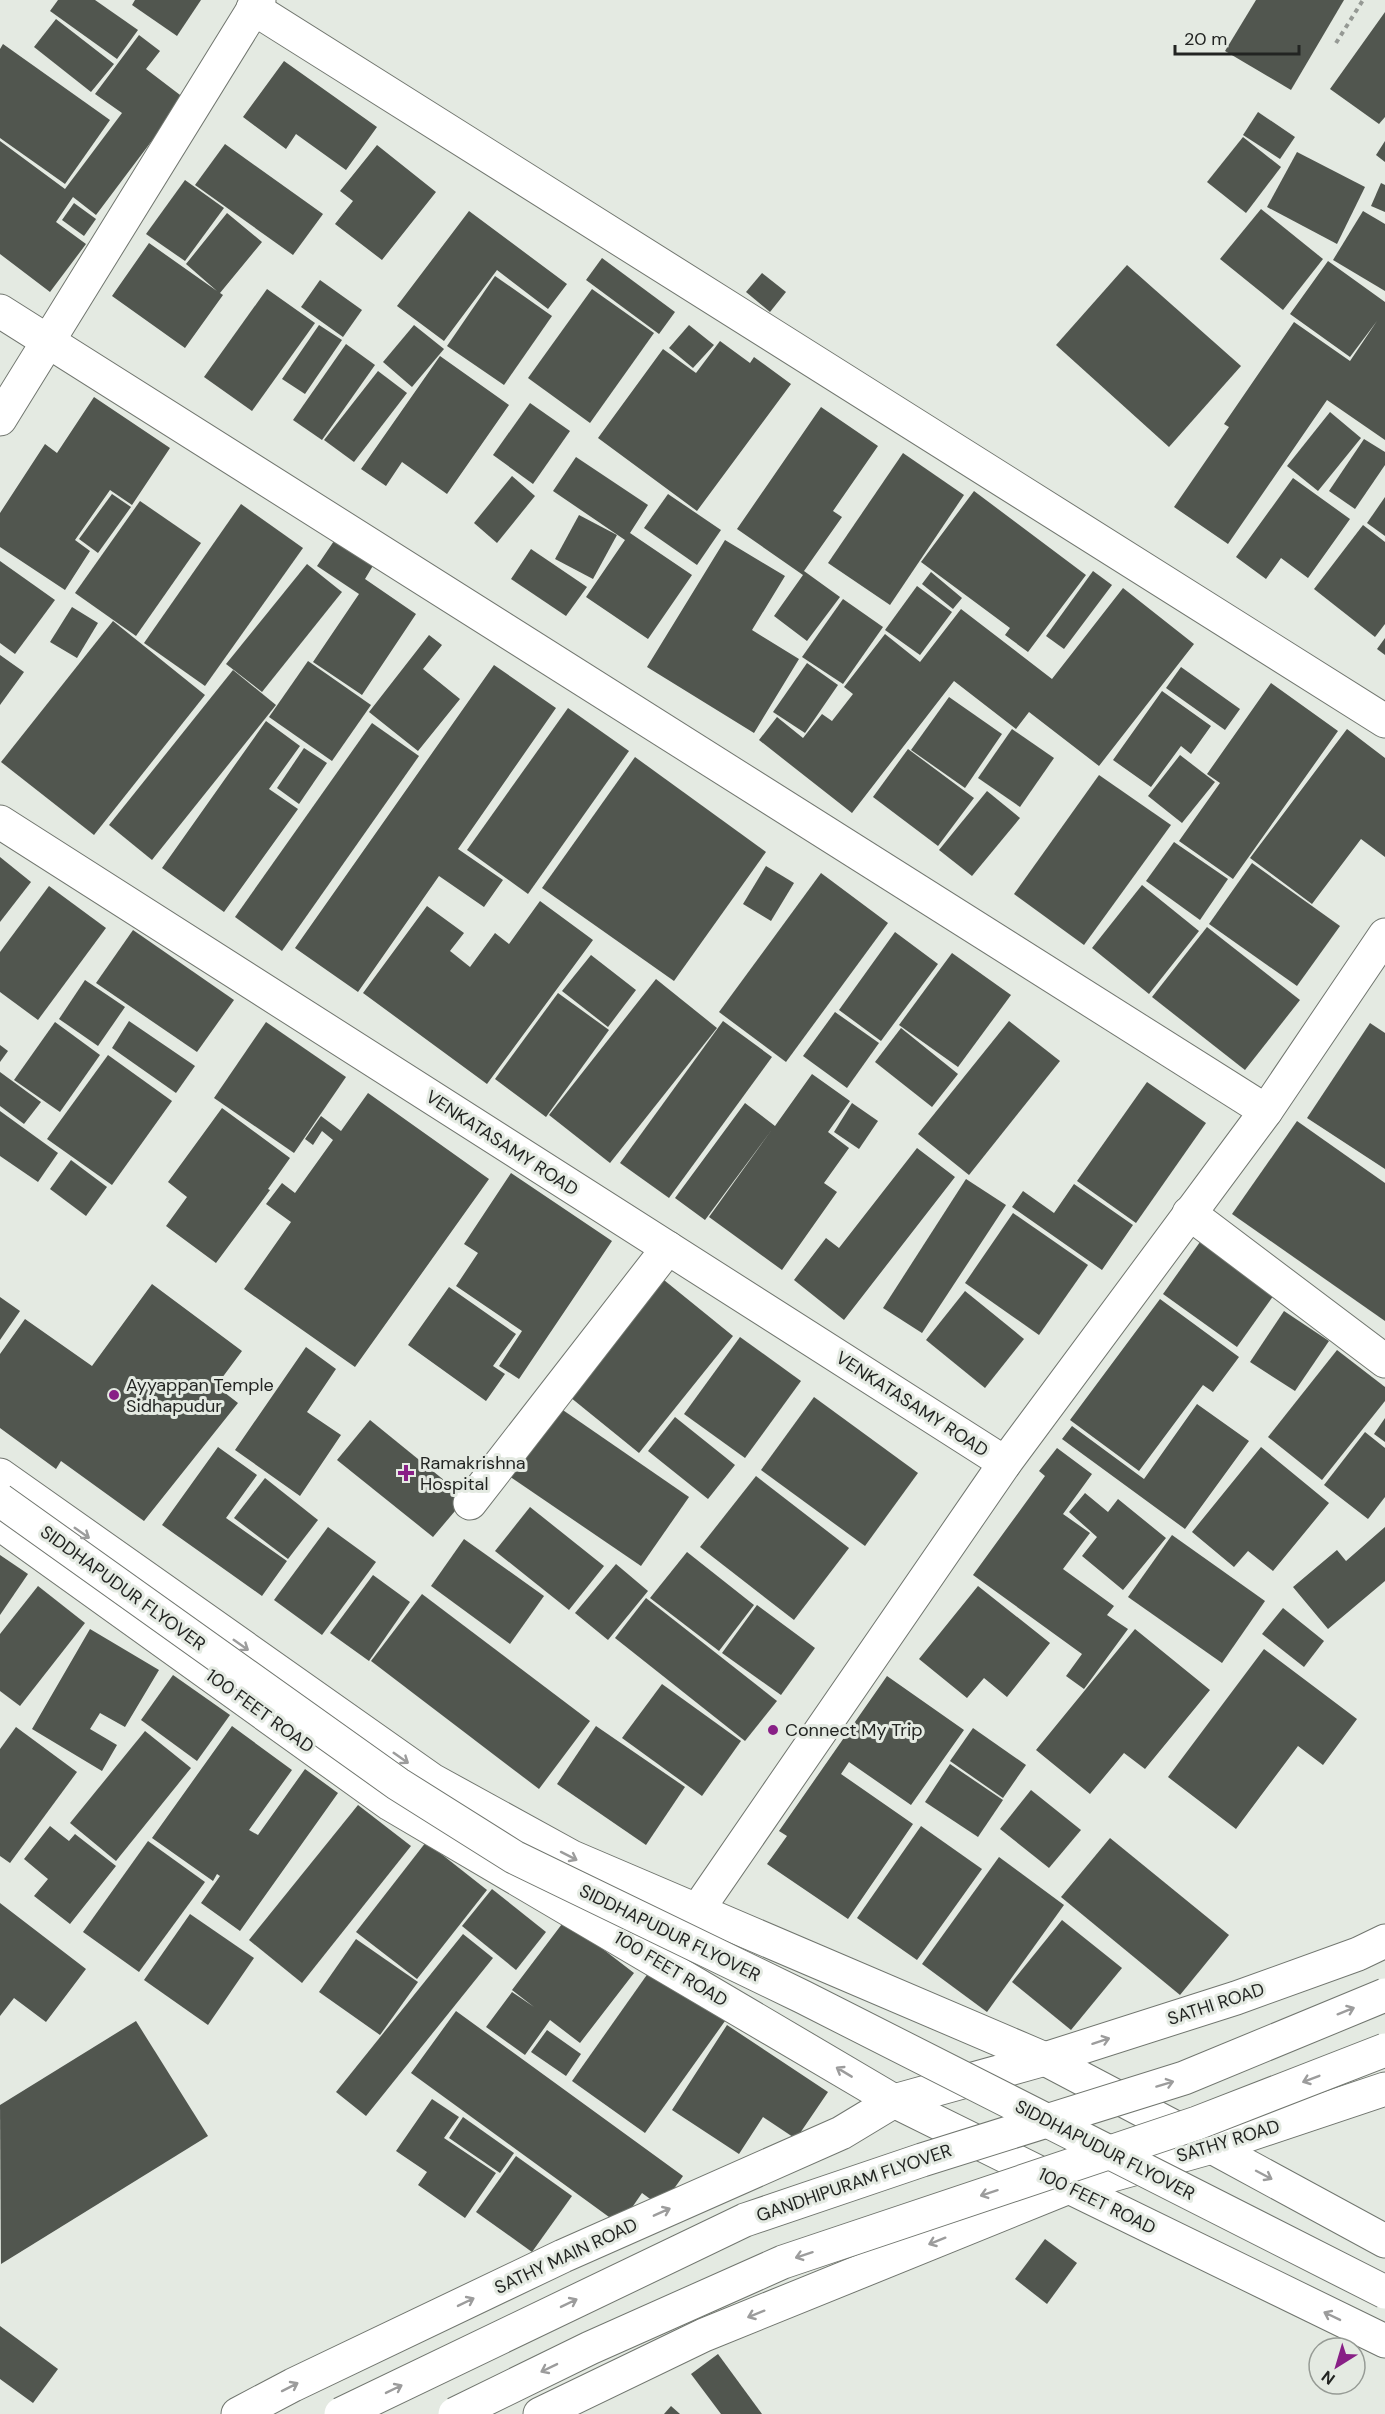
<svg xmlns="http://www.w3.org/2000/svg" width="1385" height="2414" font-family="'DM Sans',sans-serif">
<style>
.building{fill:#51564f}
.lines{fill:none;stroke-linecap:round;stroke-linejoin:round}
.minor-casing{stroke:#71766f;stroke-width:35}
.tertiary-casing{stroke:#71766f;stroke-width:35}
.secondary-casing{stroke:#71766f;stroke-width:35}
.primary-casing{stroke:#71766f;stroke-width:35}
.path{stroke:#959994;stroke-width:4;stroke-dasharray:4.5 4.5;stroke-linecap:butt}
.minor{stroke:#fff;stroke-width:33}
.tertiary{stroke:#fff;stroke-width:33}
.secondary{stroke:#fff;stroke-width:33}
.primary{stroke:#fff;stroke-width:33}
.primary-bridge-casing{stroke:#71766f;stroke-width:35;stroke-linecap:butt}
.trunk-bridge-casing{stroke:#71766f;stroke-width:35;stroke-linecap:butt}
.primary-bridge{stroke:#fff;stroke-width:33}
.trunk-bridge{stroke:#fff;stroke-width:33}
.oneway{stroke:#9c9c9c}
.poi-dot{fill:#882086;stroke:#e4eae2;stroke-width:2}
.labels{text-anchor:middle;stroke-width:6;stroke-linejoin:round;paint-order:stroke}
.street-label{font-size:18px;fill:#222422;stroke:#e4eae2}
.poi-label{font-size:18px;fill:#222422;stroke:#e4eae2;text-anchor:start}
</style>
<rect width="100%" height="100%" fill="#e4eae2"/>
<g class="building">
<polygon points="58,0 95,0 138,30 117,59 50,11"/>
<polygon points="135,0 201,0 177,36 132,5"/>
<polygon points="1256,0 1344,0 1291,90 1225,51"/>
<polygon points="1385,12 1385,117 1379,124 1330,89"/>
<polygon points="56,19 114,64 91,92 34,47"/>
<polygon points="139,35 160,51 146,69 184,98 96,215 73,197 56,222 86,244 50,292 0,254 0,141 65,189 122,113 95,94"/>
<polygon points="3,44 110,120 65,184 0,138 0,49"/>
<polygon points="284,61 377,127 346,170 296,134 286,149 243,117"/>
<polygon points="1258,112 1295,137 1280,159 1243,135"/>
<polygon points="1243,137 1281,167 1246,213 1207,182"/>
<polygon points="1385,141 1385,162 1376,155"/>
<polygon points="225,144 323,214 293,255 195,185"/>
<polygon points="377,145 436,192 382,260 335,224 353,201 340,191"/>
<polygon points="1297,152 1365,187 1337,244 1267,207"/>
<polygon points="185,180 224,208 185,261 146,234"/>
<polygon points="1381,183 1385,185 1385,212 1371,206"/>
<polygon points="74,203 96,219 84,236 62,220"/>
<polygon points="1261,209 1323,259 1283,310 1220,259"/>
<polygon points="469,211 567,284 548,309 497,270 444,341 397,306"/>
<polygon points="1363,211 1385,224 1385,291 1333,260"/>
<polygon points="227,213 262,242 220,293 223,295 185,348 112,296 149,243 217,291 186,264"/>
<polygon points="602,258 675,312 659,334 586,280"/>
<polygon points="1328,261 1385,302 1385,440 1327,400 1228,544 1174,507 1229,427 1224,424 1294,322 1350,361 1377,321 1350,357 1290,314"/>
<polygon points="1127,265 1241,366 1169,447 1056,345"/>
<polygon points="762,273 786,292 770,312 746,292"/>
<polygon points="495,276 552,316 504,385 447,346"/>
<polygon points="320,280 362,310 343,337 301,307"/>
<polygon points="267,289 315,323 252,411 204,377"/>
<polygon points="592,289 654,333 590,423 528,378"/>
<polygon points="319,325 342,340 305,394 282,379"/>
<polygon points="414,325 444,349 412,387 383,362"/>
<polygon points="689,325 714,345 693,368 669,348"/>
<polygon points="720,341 750,363 754,357 791,384 697,511 598,438 663,349 696,373"/>
<polygon points="346,344 375,365 322,440 293,420"/>
<polygon points="440,356 509,405 447,494 402,462 386,486 361,469"/>
<polygon points="378,371 407,393 354,462 324,440"/>
<polygon points="94,397 170,448 132,505 110,490 75,540 90,551 65,590 0,547 0,513 45,444 57,453"/>
<polygon points="530,403 570,431 533,484 493,455"/>
<polygon points="821,407 878,446 833,511 842,517 804,571 840,597 807,641 774,616 803,575 737,529"/>
<polygon points="1330,412 1361,438 1318,491 1287,466"/>
<polygon points="1364,439 1385,452 1385,465 1355,509 1329,491"/>
<polygon points="903,453 964,495 890,605 828,563"/>
<polygon points="576,457 648,505 630,533 692,575 648,639 586,597 625,540 553,491"/>
<polygon points="512,476 535,496 497,543 474,523"/>
<polygon points="1293,478 1350,519 1308,578 1281,558 1266,579 1236,557"/>
<polygon points="974,491 1086,575 1028,652 1005,635 1010,628 921,562"/>
<polygon points="112,494 131,507 98,553 79,539"/>
<polygon points="668,494 721,530 697,565 644,528"/>
<polygon points="1385,497 1385,536 1367,523"/>
<polygon points="140,501 201,543 136,636 75,593"/>
<polygon points="241,504 303,548 205,686 144,643"/>
<polygon points="579,515 617,535 593,579 555,559"/>
<polygon points="1363,525 1385,542 1385,624 1375,637 1314,589"/>
<polygon points="336,538 374,564 365,579 416,614 362,695 313,662 359,594 317,566"/>
<polygon points="725,540 785,576 752,630 799,659 754,733 647,667"/>
<polygon points="531,549 587,587 566,616 511,579"/>
<polygon points="0,561 55,600 15,654 0,643"/>
<polygon points="307,564 342,592 262,692 226,664"/>
<polygon points="1093,571 1112,585 1064,649 1046,636"/>
<polygon points="931,572 962,598 953,609 922,584"/>
<polygon points="917,586 952,612 920,655 885,630"/>
<polygon points="1123,588 1194,644 1099,766 1029,712 1016,729 954,681 852,813 759,740 777,717 803,738 822,714 832,721 853,694 844,687 885,634 920,662 961,609 1052,679"/>
<polygon points="843,599 883,627 843,684 802,657"/>
<polygon points="72,607 98,623 77,658 50,642"/>
<polygon points="113,621 205,695 94,835 1,762"/>
<polygon points="429,635 442,645 423,669 460,699 418,751 369,712"/>
<polygon points="1385,638 1385,655 1377,649"/>
<polygon points="0,655 24,672 0,705"/>
<polygon points="308,661 371,705 332,761 269,717"/>
<polygon points="807,663 838,685 805,733 773,712"/>
<polygon points="494,665 556,708 458,849 503,880 484,907 439,876 358,992 295,948"/>
<polygon points="1181,667 1240,709 1225,730 1166,688"/>
<polygon points="233,670 276,705 152,860 109,825"/>
<polygon points="1271,683 1338,731 1233,879 1179,841 1220,783 1207,774"/>
<polygon points="1162,691 1211,726 1191,754 1181,746 1151,787 1113,760"/>
<polygon points="949,697 1002,734 965,788 911,750"/>
<polygon points="568,708 629,751 528,894 467,850"/>
<polygon points="266,721 300,746 269,789 298,809 224,912 162,868"/>
<polygon points="372,723 419,756 282,951 235,917"/>
<polygon points="1012,729 1054,758 1020,807 978,778"/>
<polygon points="1347,729 1385,758 1385,857 1361,839 1312,904 1250,858"/>
<polygon points="304,748 327,763 299,804 277,788"/>
<polygon points="908,749 974,798 938,846 873,797"/>
<polygon points="1180,755 1215,782 1182,823 1148,796"/>
<polygon points="635,757 766,852 674,981 542,888"/>
<polygon points="1099,775 1171,825 1084,945 1014,894"/>
<polygon points="987,791 1020,818 972,876 939,850"/>
<polygon points="1174,842 1228,879 1200,920 1146,881"/>
<polygon points="0,857 31,882 0,922"/>
<polygon points="1252,863 1340,926 1297,986 1209,924"/>
<polygon points="766,866 794,883 771,921 743,904"/>
<polygon points="821,873 888,923 786,1062 719,1012"/>
<polygon points="1142,885 1199,931 1149,994 1092,948"/>
<polygon points="49,886 106,928 38,1020 0,992 0,952"/>
<polygon points="540,901 593,940 487,1084 363,993 427,906 464,933 450,951 470,967 495,933 509,944"/>
<polygon points="1207,927 1300,1000 1245,1070 1152,997"/>
<polygon points="133,930 234,1000 197,1052 96,983"/>
<polygon points="895,932 938,964 881,1041 839,1010"/>
<polygon points="952,953 1011,995 958,1067 899,1025"/>
<polygon points="591,955 636,990 608,1027 562,991"/>
<polygon points="656,979 717,1028 610,1163 549,1115"/>
<polygon points="85,980 125,1007 98,1046 59,1019"/>
<polygon points="558,993 609,1030 546,1117 495,1079"/>
<polygon points="835,1012 879,1043 847,1088 803,1056"/>
<polygon points="129,1021 195,1066 176,1093 112,1048"/>
<polygon points="723,1021 772,1057 669,1198 620,1163"/>
<polygon points="1009,1021 1060,1061 969,1175 918,1134"/>
<polygon points="55,1022 100,1055 60,1112 14,1080"/>
<polygon points="266,1022 346,1077 294,1153 214,1098"/>
<polygon points="1370,1023 1385,1033 1385,1169 1307,1118"/>
<polygon points="901,1028 958,1074 932,1107 875,1062"/>
<polygon points="0,1045 8,1051 0,1062"/>
<polygon points="108,1055 172,1101 112,1185 47,1139"/>
<polygon points="0,1072 41,1102 24,1124 0,1106"/>
<polygon points="812,1074 850,1101 828,1132 849,1148 824,1183 837,1192 782,1270 709,1217 773,1128 705,1220 675,1198 745,1103 775,1126"/>
<polygon points="1147,1082 1206,1123 1136,1223 1077,1181"/>
<polygon points="368,1093 489,1179 355,1367 244,1289 291,1222 266,1204 282,1183 295,1193 333,1140 322,1131 313,1145 305,1139 321,1116 341,1131"/>
<polygon points="852,1103 878,1121 859,1149 834,1132"/>
<polygon points="222,1108 290,1158 268,1189 270,1190 216,1263 166,1226 187,1197 168,1182"/>
<polygon points="0,1111 58,1153 38,1182 0,1156"/>
<polygon points="1297,1121 1385,1183 1385,1321 1232,1214"/>
<polygon points="917,1148 955,1177 844,1320 794,1280 826,1238 839,1248"/>
<polygon points="71,1160 107,1187 86,1216 50,1189"/>
<polygon points="511,1173 612,1241 519,1379 499,1366 522,1331 456,1286 478,1253 464,1244"/>
<polygon points="966,1179 1006,1205 922,1333 883,1308"/>
<polygon points="1074,1184 1133,1225 1102,1270 1012,1207 1023,1191 1054,1213"/>
<polygon points="1013,1213 1088,1265 1039,1335 965,1283"/>
<polygon points="1200,1242 1274,1295 1237,1347 1163,1294"/>
<polygon points="659,1276 733,1336 639,1453 565,1393"/>
<polygon points="152,1284 242,1351 216,1386 238,1403 144,1521 61,1461 56,1469 0,1428 0,1354 25,1319 92,1366"/>
<polygon points="449,1287 516,1334 493,1366 505,1374 486,1401 408,1345"/>
<polygon points="965,1291 1024,1339 985,1388 926,1340"/>
<polygon points="0,1297 20,1311 0,1340"/>
<polygon points="1160,1299 1239,1357 1213,1392 1203,1385 1139,1471 1070,1420"/>
<polygon points="1284,1311 1329,1341 1295,1391 1250,1362"/>
<polygon points="740,1337 801,1381 745,1458 684,1414"/>
<polygon points="306,1347 336,1369 307,1412 341,1435 300,1496 235,1450"/>
<polygon points="1337,1350 1385,1387 1385,1401 1322,1480 1268,1437"/>
<polygon points="814,1397 918,1473 865,1546 761,1470"/>
<polygon points="1197,1404 1249,1441 1185,1529 1062,1439 1072,1426 1144,1479"/>
<polygon points="557,1406 689,1497 641,1566 509,1476"/>
<polygon points="675,1417 735,1465 708,1499 648,1451"/>
<polygon points="1385,1418 1385,1442 1374,1434"/>
<polygon points="370,1420 466,1498 433,1537 337,1460"/>
<polygon points="1365,1432 1385,1448 1385,1497 1368,1519 1324,1485"/>
<polygon points="218,1447 257,1475 226,1518 287,1561 262,1596 162,1525"/>
<polygon points="1261,1447 1329,1503 1273,1571 1248,1551 1234,1567 1192,1532"/>
<polygon points="1057,1448 1092,1474 1063,1514 1090,1533 1063,1569 1114,1606 1107,1615 1128,1629 1084,1689 1066,1676 1082,1654 973,1575 1045,1476 1039,1471"/>
<polygon points="756,1476 849,1548 794,1620 700,1547"/>
<polygon points="265,1478 318,1520 288,1559 234,1518"/>
<polygon points="1085,1493 1108,1512 1118,1499 1166,1538 1123,1590 1082,1556 1097,1537 1069,1512"/>
<polygon points="530,1507 604,1566 569,1610 495,1551"/>
<polygon points="328,1527 376,1562 322,1635 274,1600"/>
<polygon points="1385,1527 1385,1581 1328,1629 1293,1587 1337,1550 1346,1561"/>
<polygon points="1172,1535 1265,1601 1222,1663 1128,1597"/>
<polygon points="464,1539 544,1596 510,1644 431,1586"/>
<polygon points="687,1552 754,1605 719,1651 650,1598"/>
<polygon points="0,1555 28,1574 0,1615"/>
<polygon points="616,1564 648,1591 608,1640 575,1613"/>
<polygon points="373,1575 410,1602 369,1661 330,1633"/>
<polygon points="38,1586 85,1623 20,1706 0,1691 0,1634"/>
<polygon points="978,1586 1050,1643 1007,1697 984,1678 967,1698 919,1659"/>
<polygon points="422,1594 590,1721 539,1789 371,1661"/>
<polygon points="646,1598 777,1701 745,1741 615,1638"/>
<polygon points="757,1605 815,1648 781,1695 722,1653"/>
<polygon points="1283,1608 1324,1641 1304,1667 1262,1634"/>
<polygon points="90,1629 159,1670 125,1727 100,1713 90,1729 117,1745 102,1771 32,1729"/>
<polygon points="1135,1629 1210,1690 1145,1769 1124,1753 1090,1794 1036,1750"/>
<polygon points="1264,1649 1357,1719 1323,1765 1298,1746 1236,1829 1168,1777"/>
<polygon points="173,1675 230,1715 197,1761 141,1720"/>
<polygon points="887,1676 964,1730 911,1805 849,1762 841,1774 913,1824 848,1919 767,1864 787,1836 779,1831"/>
<polygon points="662,1684 741,1741 702,1796 622,1738"/>
<polygon points="232,1726 292,1770 249,1830 258,1835 305,1769 338,1793 240,1931 201,1903 220,1876 217,1874 213,1881 152,1838"/>
<polygon points="596,1726 685,1787 646,1845 557,1784"/>
<polygon points="16,1727 77,1772 10,1863 0,1856 0,1749"/>
<polygon points="973,1728 1026,1765 1003,1798 950,1761"/>
<polygon points="145,1731 191,1768 116,1861 70,1823"/>
<polygon points="950,1764 1003,1800 978,1837 925,1802"/>
<polygon points="1031,1790 1081,1830 1049,1868 1000,1829"/>
<polygon points="358,1805 411,1846 302,1983 249,1940"/>
<polygon points="50,1826 69,1841 75,1834 116,1866 70,1924 34,1896 48,1879 24,1859"/>
<polygon points="921,1826 982,1869 917,1960 857,1918"/>
<polygon points="1110,1838 1229,1935 1180,1995 1061,1897"/>
<polygon points="148,1841 205,1882 139,1972 83,1932"/>
<polygon points="426,1842 487,1890 417,1979 356,1932"/>
<polygon points="999,1857 1064,1905 987,2012 922,1964"/>
<polygon points="492,1889 546,1932 516,1970 462,1926"/>
<polygon points="0,1903 86,1969 46,2022 14,1998 0,2016"/>
<polygon points="190,1914 254,1958 208,2025 144,1980"/>
<polygon points="565,1920 634,1973 580,2043 550,2020 525,2055 486,2027 512,1992 534,2007 512,1990"/>
<polygon points="1062,1920 1122,1968 1071,2030 1012,1982"/>
<polygon points="463,1934 493,1958 366,2116 336,2092"/>
<polygon points="356,1939 418,1982 380,2035 319,1992"/>
<polygon points="651,1969 725,2021 645,2133 572,2081"/>
<polygon points="456,2011 683,2176 661,2207 642,2193 620,2225 411,2073"/>
<polygon points="136,2021 208,2136 1,2264 0,2105"/>
<polygon points="727,2025 828,2092 796,2139 763,2117 739,2154 672,2110"/>
<polygon points="547,2030 581,2054 566,2076 531,2052"/>
<polygon points="432,2099 459,2117 444,2138 496,2173 465,2218 418,2185 427,2172 396,2151"/>
<polygon points="463,2117 514,2153 500,2173 449,2138"/>
<polygon points="516,2156 572,2196 532,2252 476,2212"/>
<polygon points="1045,2239 1077,2263 1047,2304 1015,2279"/>
<polygon points="0,2326 58,2369 33,2403 0,2379"/>
<polygon points="718,2354 762,2414 721,2414 691,2374"/>
<polygon points="671,2406 680,2414 664,2414"/>
</g>
<g class="lines">
<defs>
<g id="minor">
<polyline points="253,8 1385,721"/>
<polyline points="0,311 1266,1111"/>
<polyline points="0,419 259,0"/>
<polyline points="0,822 1005,1463"/>
<polyline points="1189,1213 1385,1361"/>
<polyline points="470,1503 668,1248"/>
<polyline points="681,1934 1005,1463 1266,1111 1385,935"/>
</g>
<g id="tertiary">
<polyline points="238,2414 293,2385 563,2256 841,2133 894,2101 1045,2059 1236,1998 1358,1954 1385,1941"/>
<polyline points="540,2414 704,2335 1069,2187 1212,2147 1385,2089"/>
</g>
<g id="secondary">
<polyline points="0,1475 432,1780 572,1857 1045,2059 1197,2139"/>
<polyline points="0,1524 390,1804 894,2101 1062,2184"/>
</g>
<g id="primary">
<polyline points="1212,2147 1385,2241"/>
<polyline points="1069,2187 1385,2341"/>
</g>
</defs>
<use href="#minor" class="minor-casing"/>
<use href="#tertiary" class="tertiary-casing"/>
<use href="#secondary" class="secondary-casing"/>
<use href="#primary" class="primary-casing"/>
<polyline class="path" points="1336,43 1363,0"/>
<use href="#minor" class="minor"/>
<use href="#tertiary" class="tertiary"/>
<use href="#secondary" class="secondary"/>
<use href="#primary" class="primary"/>
<defs>
<polyline id="primary-bridge" points="0,1500 398,1784 514,1857 803,1997 1385,2292"/>
<g id="trunk-bridge">
<polyline points="341,2414 745,2220 922,2160 1184,2078 1385,1995"/>
<polyline points="455,2414 590,2348 783,2262 1197,2123 1385,2050"/>
</g>
</defs>
<use href="#primary-bridge" class="primary-bridge-casing"/>
<use href="#trunk-bridge" class="trunk-bridge-casing"/>
<use href="#primary-bridge" class="primary-bridge"/>
<use href="#trunk-bridge" class="trunk-bridge"/>
</g>
<defs><path id="oneway-shaft" d="M-6 0H5M1.5-3L5.5 0L1.5 3" fill="none" stroke-width="1.6" stroke-linecap="round" stroke-linejoin="round" transform="scale(1.5)"/></defs>
<g class="oneway">
<use href="#oneway-shaft" transform="translate(82 1533) rotate(35)"/>
<use href="#oneway-shaft" transform="translate(241 1645) rotate(35)"/>
<use href="#oneway-shaft" transform="translate(401 1758) rotate(35)"/>
<use href="#oneway-shaft" transform="translate(569 1856) rotate(27)"/>
<use href="#oneway-shaft" transform="translate(1346 2011) rotate(-22)"/>
<use href="#oneway-shaft" transform="translate(1101 2041) rotate(-18)"/>
<use href="#oneway-shaft" transform="translate(844 2072) rotate(-149)"/>
<use href="#oneway-shaft" transform="translate(1311 2079) rotate(159)"/>
<use href="#oneway-shaft" transform="translate(1165 2084) rotate(-17)"/>
<use href="#oneway-shaft" transform="translate(1264 2175) rotate(28)"/>
<use href="#oneway-shaft" transform="translate(989 2193) rotate(162)"/>
<use href="#oneway-shaft" transform="translate(662 2212) rotate(-24)"/>
<use href="#oneway-shaft" transform="translate(937 2241) rotate(158)"/>
<use href="#oneway-shaft" transform="translate(804 2255) rotate(162)"/>
<use href="#oneway-shaft" transform="translate(466 2302) rotate(-26)"/>
<use href="#oneway-shaft" transform="translate(569 2303) rotate(-26)"/>
<use href="#oneway-shaft" transform="translate(756 2314) rotate(158)"/>
<use href="#oneway-shaft" transform="translate(1332 2316) rotate(-154)"/>
<use href="#oneway-shaft" transform="translate(549 2368) rotate(154)"/>
<use href="#oneway-shaft" transform="translate(290 2387) rotate(-27)"/>
<use href="#oneway-shaft" transform="translate(394 2389) rotate(-26)"/>
</g>
<g class="poi-dot">
<circle cx="114" cy="1395" r="6"/>
<path d="M403 1464h6v6h6v6h-6v6h-6v-6h-6v-6h6z"/>
<circle cx="773" cy="1730" r="6"/>
</g>
<g class="labels">
<g class="street-label">
<text transform="translate(502 1143) rotate(33)" y="6">VENKATASAMY ROAD</text>
<text transform="translate(912 1404) rotate(33)" y="6">VENKATASAMY ROAD</text>
<text transform="translate(123 1588) rotate(36)" y="6">SIDDHAPUDUR FLYOVER</text>
<text transform="translate(260 1711) rotate(36)" y="6">100 FEET ROAD</text>
<text transform="translate(670 1933) rotate(26)" y="6">SIDDHAPUDUR FLYOVER</text>
<text transform="translate(671 1969) rotate(31)" y="6">100 FEET ROAD</text>
<text transform="translate(1216 2004) rotate(-18)" y="6">SATHI ROAD</text>
<text transform="translate(1228 2141) rotate(-17)" y="6">SATHY ROAD</text>
<text transform="translate(1105 2150) rotate(27)" y="6">SIDDHAPUDUR FLYOVER</text>
<text transform="translate(854 2183) rotate(-19)" y="6">GANDHIPURAM FLYOVER</text>
<text transform="translate(1097 2201) rotate(26)" y="6">100 FEET ROAD</text>
<text transform="translate(566 2256) rotate(-25)" y="6">SATHY MAIN ROAD</text>
</g>
<g class="poi-label">
<text x="126" y="1391">Ayyappan Temple<tspan x="126" dy="21">Sidhapudur</tspan></text>
<text x="420" y="1469">Ramakrishna<tspan x="420" dy="21">Hospital</tspan></text>
<text x="785" y="1736">Connect My Trip</text>
</g>
</g>
<g transform="translate(1337 2366) rotate(217)"><circle r="28" fill="#e4eae2" stroke="#969b95" stroke-width="1.5"/>
<path d="M0-4.5L10 22L0 15L-10 22Z" fill="#882086"/>
<text y="-9" font-size="16" font-weight="bold" text-anchor="middle" fill="#222422">N</text>
</g>
<path d="M1175 45v9h124v-9" fill="none" stroke="#222422" stroke-width="3"/>
<text x="1184" y="45" font-size="18" fill="#222422" stroke="#e4eae2" stroke-width="4.5" paint-order="stroke">20 m</text>
</svg>
